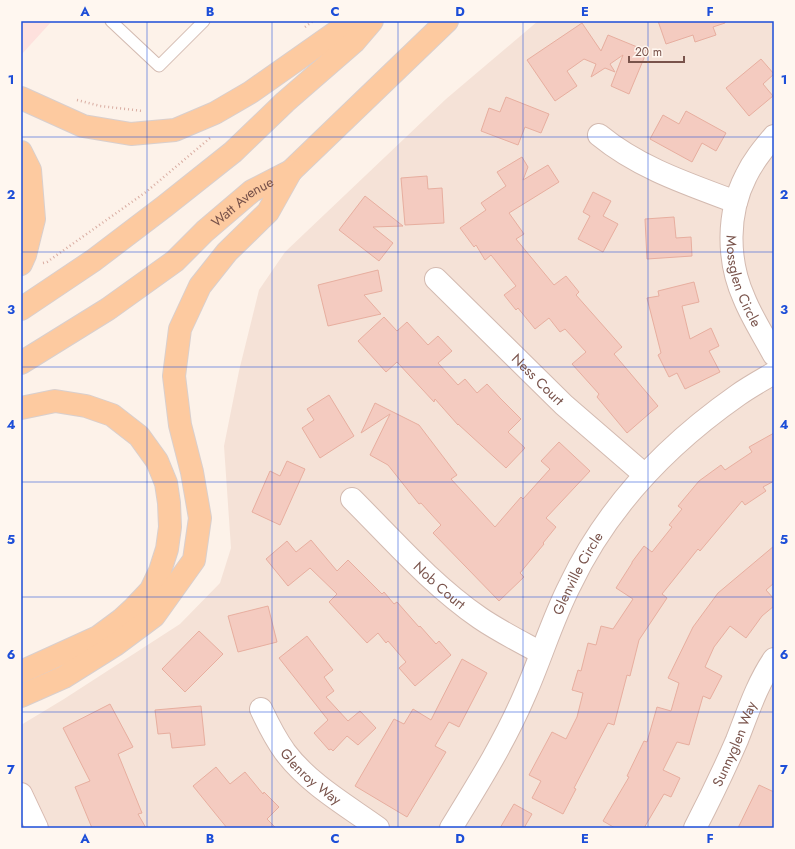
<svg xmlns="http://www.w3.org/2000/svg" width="795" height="849" font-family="Jost,sans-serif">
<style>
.residential{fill:#f5e2d7}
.commercial{fill:#fee1dd}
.building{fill:#f4cbc0;stroke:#e7ae9f}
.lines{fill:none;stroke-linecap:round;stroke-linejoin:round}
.lane-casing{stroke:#d3bab0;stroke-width:13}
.street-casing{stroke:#d3bab0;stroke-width:24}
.secondary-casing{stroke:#d8bab0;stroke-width:24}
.primary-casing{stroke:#d9cfcd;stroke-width:24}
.path{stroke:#d9ada2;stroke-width:2.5;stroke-dasharray:1 3;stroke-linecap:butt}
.lane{stroke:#fff;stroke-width:11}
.street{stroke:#fff;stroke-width:22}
.secondary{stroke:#fff;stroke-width:22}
.primary{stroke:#fdcaa0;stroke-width:22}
.grid{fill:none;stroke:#1d4ed8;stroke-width:1;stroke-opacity:0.55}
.labels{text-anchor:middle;stroke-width:3.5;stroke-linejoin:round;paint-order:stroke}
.street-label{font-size:14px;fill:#79534b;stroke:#fff7f0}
.neatline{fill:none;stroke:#1d4ed8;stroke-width:1.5}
.grid-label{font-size:13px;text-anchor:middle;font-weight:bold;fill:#1d4ed8}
</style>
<rect width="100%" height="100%" fill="#fdf2e9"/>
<polygon class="residential" points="538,21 774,21 774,828 21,828 21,725 64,699 180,624 220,583 231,548 224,446 239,371 259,290 285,252 446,99"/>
<polygon class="commercial" points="21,21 52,21 21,55"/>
<g class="building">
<polygon points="658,21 725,21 725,23 713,27 716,35 695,42 693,35 666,44"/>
<polygon points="582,23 601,51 608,35 647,51 629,94 611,86 623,55 610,64 615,72 605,68 591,77 596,64 584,59 567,71 577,86 555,101 527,60"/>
<polygon points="761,59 774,74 763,84 773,96 749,116 726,88"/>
<polygon points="506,97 549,114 541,133 525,127 518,145 481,131 489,108 500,112"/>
<polygon points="686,111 726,133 716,151 702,143 692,162 650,139 663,115 679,124"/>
<polygon points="522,157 528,167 523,180 548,165 559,182 509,213 524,234 516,239 554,285 566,276 579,292 576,295 622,347 614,354 658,406 627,433 597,397 599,394 572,364 586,352 565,329 560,332 549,318 535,329 518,308 516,310 504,295 516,286 491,255 485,260 476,245 474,247 460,228 486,210 481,203 506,186 497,172"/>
<polygon points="427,176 428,189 442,188 444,223 405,225 401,178"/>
<polygon points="593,192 611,201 603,216 618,224 603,252 578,239 590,216 583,212"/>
<polygon points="365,196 403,226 373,227 393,243 379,261 339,230"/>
<polygon points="674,217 676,238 691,237 692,256 647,259 645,219"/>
<polygon points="378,270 382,291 364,295 381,314 328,326 318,285"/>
<polygon points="694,282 699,302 682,306 690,339 711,328 719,346 709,351 720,372 685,389 677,373 669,377 658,355 661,353 647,298 659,296 658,291"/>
<polygon points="384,317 397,331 407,322 428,345 438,336 452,351 438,363 458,385 465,379 477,393 487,384 500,398 521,419 508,432 525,448 506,468 458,424 458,425 435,399 434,402 397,362 386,372 358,341"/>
<polygon points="329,395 354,436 320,458 302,428 314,420 307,409"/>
<polygon points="375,403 419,425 457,475 451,479 495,527 521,497 523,499 550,469 541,461 559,442 590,471 546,518 556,527 543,543 544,544 520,573 524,577 499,601 433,533 441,525 421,503 419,504 388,465 370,455 390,414 361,433"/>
<polygon points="774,433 774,481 763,487 766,491 745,505 742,501 700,551 698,549 662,594 667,598 639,640 630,676 627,675 614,725 608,723 574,788 576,789 563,814 532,798 541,781 529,775 552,732 566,739 577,717 583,693 572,690 578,670 581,671 588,643 596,645 601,626 613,629 633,599 616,588 632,563 632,562 644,546 652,552 672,527 669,525 682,509 678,506 699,481 721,465 725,470 752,452 749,447"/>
<polygon points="287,461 305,469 280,525 252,512 270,471 280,476"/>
<polygon points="311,540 337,571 348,560 382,594 384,592 394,604 397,602 419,627 420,626 436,644 439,641 451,655 415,686 399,668 406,662 388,641 386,643 378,633 367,643 329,602 337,594 310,568 288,586 266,559 287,541 296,552"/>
<polygon points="774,546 774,583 766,590 774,599 774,606 762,616 746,638 730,626 714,647 705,667 722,676 710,699 703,696 689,745 677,742 663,770 680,778 671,797 664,794 644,828 615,828 603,821 629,777 627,776 644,741 647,742 657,707 671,711 679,683 668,678 693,627 718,593"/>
<polygon points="268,606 277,642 238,652 228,616"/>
<polygon points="199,631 223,654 185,692 162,669"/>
<polygon points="307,636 333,670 324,677 334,691 326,697 348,721 360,711 376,728 358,745 347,736 333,751 331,749 329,750 314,733 328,720 279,658"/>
<polygon points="462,659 487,673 459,727 449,722 435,746 446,752 407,817 355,786 394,719 404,724 413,709 431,720"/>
<polygon points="110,704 133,747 118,754 142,813 138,814 146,828 92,828 75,787 90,781 63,728"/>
<polygon points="201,706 205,745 172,748 170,733 158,734 155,710"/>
<polygon points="216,767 230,784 245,772 263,794 264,792 279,807 267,819 276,828 227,828 193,786"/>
<polygon points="759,785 774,792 774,828 738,828"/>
<polygon points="514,804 532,814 524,828 500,828"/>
</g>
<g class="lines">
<defs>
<polyline id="lane" points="111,21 159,66 204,21"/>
<g id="street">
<path d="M599,135C639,168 688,184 736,202"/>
<path id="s1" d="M774,136C763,149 753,161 746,176C727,213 727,260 744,298C752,318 764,336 774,355"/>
<path id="s2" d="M436,279L564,405L645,475"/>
<path id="s3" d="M352,499C393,540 432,585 480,618C499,631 521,642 541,653"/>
<path id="s4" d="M261,709C268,724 275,738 285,752C309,784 346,805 378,828"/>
<path id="s5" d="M451,828C478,784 505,741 525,694C541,658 552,620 570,585C607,507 668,444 738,395C749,387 762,380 774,373"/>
<path id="s6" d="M695,828C710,799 724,770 737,740C748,712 757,684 774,659"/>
</g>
<polyline id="secondary" points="21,794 37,828"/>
<g id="primary">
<polyline points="21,98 83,126 131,134 175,130 215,113 251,92 352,21"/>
<polyline points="21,152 30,170 34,219 25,255 21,264"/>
<polyline points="21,309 94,260 165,206 233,152 285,102 354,42 372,21"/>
<path id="s7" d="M21,363L108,309L175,261L205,231L252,191L291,171L447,21"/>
<polyline points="21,408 55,401 86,406 112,415 139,436 157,461 166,483 169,503 170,527 167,549 160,571 151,590 134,608 121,620 98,637 21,672"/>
<polyline points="21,696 64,677 115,645 154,616 194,560 200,518 192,472 180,425 174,376 180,329 200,286 227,252 268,212 291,171"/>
</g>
</defs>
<use href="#lane" class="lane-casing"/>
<use href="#street" class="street-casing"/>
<use href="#secondary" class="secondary-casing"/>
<use href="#primary" class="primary-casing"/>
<g class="path">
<polyline points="305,27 313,21"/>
<polyline points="77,100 100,106 143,111"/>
<polyline points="43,263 47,262 146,192 210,138"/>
</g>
<use href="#lane" class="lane"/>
<use href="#street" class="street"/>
<use href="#secondary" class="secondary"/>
<use href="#primary" class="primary"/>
</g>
<path class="grid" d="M147,21V828M272,21V828M398,21V828M523,21V828M648,21V828M21,137H774M21,252H774M21,367H774M21,482H774M21,597H774M21,712H774"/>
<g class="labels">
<g class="street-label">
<text dy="5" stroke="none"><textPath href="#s7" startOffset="275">Watt Avenue</textPath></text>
<text dy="5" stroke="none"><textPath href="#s1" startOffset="158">Mossglen Circle</textPath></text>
<text dy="5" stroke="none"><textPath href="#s2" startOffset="143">Ness Court</textPath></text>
<text dy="5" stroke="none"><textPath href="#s5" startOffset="285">Glenville Circle</textPath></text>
<text dy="5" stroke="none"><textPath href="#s3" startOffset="123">Nob Court</textPath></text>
<text dy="5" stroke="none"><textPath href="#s6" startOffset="93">Sunnyglen Way</textPath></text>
<text dy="5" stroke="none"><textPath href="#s4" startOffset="85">Glenroy Way</textPath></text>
</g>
</g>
<rect width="795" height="849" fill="none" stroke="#fff7f0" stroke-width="44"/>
<path d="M629 56v6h55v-6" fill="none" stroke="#79534b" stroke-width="2"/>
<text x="635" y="56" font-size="12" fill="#79534b" stroke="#fff7f0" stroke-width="3" paint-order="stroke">20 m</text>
<rect x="22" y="22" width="751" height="805" class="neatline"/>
<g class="grid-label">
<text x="85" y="16">A</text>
<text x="210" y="16">B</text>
<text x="335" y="16">C</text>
<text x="460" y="16">D</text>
<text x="585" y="16">E</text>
<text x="710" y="16">F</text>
<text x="11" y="84">1</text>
<text x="784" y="84">1</text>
<text x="11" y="199">2</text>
<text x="784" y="199">2</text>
<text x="11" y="314">3</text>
<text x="784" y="314">3</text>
<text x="11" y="429">4</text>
<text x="784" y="429">4</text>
<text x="11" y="544">5</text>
<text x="784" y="544">5</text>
<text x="11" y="659">6</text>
<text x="784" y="659">6</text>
<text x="11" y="774">7</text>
<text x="784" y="774">7</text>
<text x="85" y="843">A</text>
<text x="210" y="843">B</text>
<text x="335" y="843">C</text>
<text x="460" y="843">D</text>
<text x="585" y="843">E</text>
<text x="710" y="843">F</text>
</g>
</svg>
